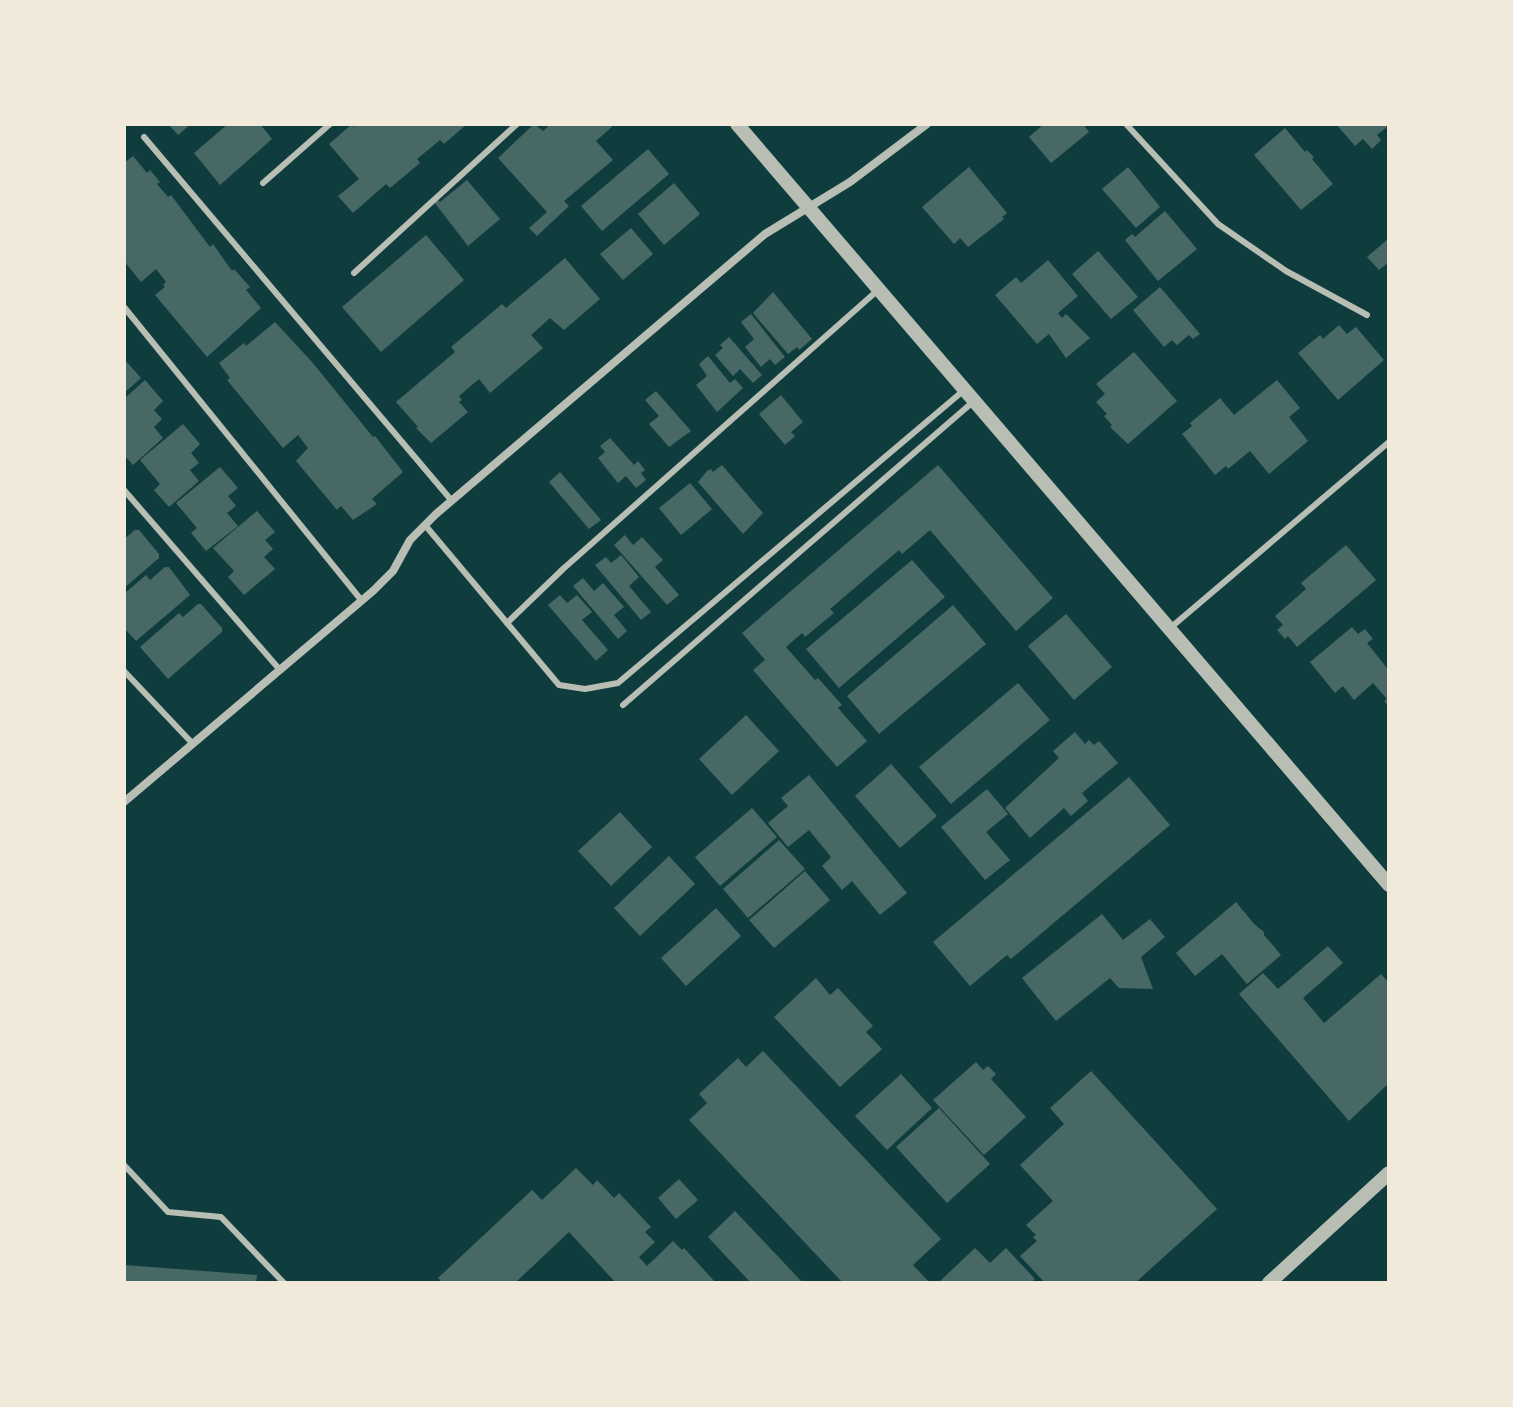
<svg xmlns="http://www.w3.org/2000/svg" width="1513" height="1407" font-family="'Roboto Serif',serif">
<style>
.building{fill:#486865}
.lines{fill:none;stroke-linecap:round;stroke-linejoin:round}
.service{stroke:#b8beb3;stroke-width:6}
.minor{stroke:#b8beb3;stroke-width:8}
.tertiary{stroke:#b8beb3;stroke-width:14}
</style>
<rect width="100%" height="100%" fill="#0f3d3e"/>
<g class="building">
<polygon points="168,124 191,124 178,135"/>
<polygon points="228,124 260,124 272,139 220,185 194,153"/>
<polygon points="358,124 467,124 444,144 440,140 417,159 420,163 390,188 386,184 353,213 338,196 359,179 329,144 351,125 354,127"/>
<polygon points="534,124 543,131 551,124 615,124 596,141 613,160 564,201 569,206 537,236 529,228 547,212 498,158"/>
<polygon points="1044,124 1083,124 1089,132 1051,163 1029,137"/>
<polygon points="1336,124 1384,124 1387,127 1377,135 1381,140 1372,149 1363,139 1355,146"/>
<polygon points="1285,128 1305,152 1307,150 1314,157 1312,159 1333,184 1301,210 1254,155"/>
<polygon points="648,149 669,174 602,231 581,206"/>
<polygon points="133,156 147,173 150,170 160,182 157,184 168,197 171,195 210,247 213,244 232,271 234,269 250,287 246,290 261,308 207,357 155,295 165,287 163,285 166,282 156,269 141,282 124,261 124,163"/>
<polygon points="969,167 1007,213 1002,217 1004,219 968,247 960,238 954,244 922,207"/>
<polygon points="1128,167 1160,207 1136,228 1102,189"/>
<polygon points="467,180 500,219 468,246 434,202 437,199 440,202"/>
<polygon points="674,183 700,214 664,245 638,214"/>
<polygon points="1165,211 1197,249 1158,281 1125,240 1132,234 1135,237"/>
<polygon points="631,228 653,254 623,280 600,254"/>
<polygon points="426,235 464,280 381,352 342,307"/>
<polygon points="1389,238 1389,262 1379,270 1367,257"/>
<polygon points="1098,251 1138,297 1111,319 1072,274"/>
<polygon points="565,258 600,299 564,330 550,318 531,335 543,348 490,393 479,379 459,396 462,400 459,402 468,412 431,443 416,428 418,427 396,402 455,352 451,347 502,304 506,308"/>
<polygon points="1048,260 1078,296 1058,313 1062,318 1066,314 1090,338 1066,358 1049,334 1037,344 995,295 1016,277 1021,283"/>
<polygon points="1160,287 1200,334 1193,339 1189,335 1177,345 1172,340 1164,347 1133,310"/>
<polygon points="773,292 812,339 799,350 797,347 788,354 753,313"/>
<polygon points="751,314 785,357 775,365 770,359 761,367 745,347 754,339 741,322"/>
<polygon points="275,322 312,362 373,437 375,436 403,472 372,499 377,504 353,520 341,506 337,510 296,461 308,448 298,435 283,448 227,380 230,378 219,363 244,343 246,346"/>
<polygon points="1339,325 1347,334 1356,327 1384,360 1338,400 1298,353 1320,335 1323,339"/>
<polygon points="729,337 762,375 753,383 740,369 733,376 715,355 723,348 720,345"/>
<polygon points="1134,352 1177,401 1128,444 1110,427 1112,425 1104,416 1107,414 1096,402 1105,394 1096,384"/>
<polygon points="708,356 730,383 735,379 743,388 717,412 696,385 707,376 699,364"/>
<polygon points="124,359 141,378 124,393"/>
<polygon points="145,380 163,401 154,410 162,419 154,427 163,438 133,465 124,455 124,399"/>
<polygon points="1277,380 1300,408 1289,417 1308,441 1269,474 1250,451 1228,469 1226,466 1215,475 1182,434 1192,426 1190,423 1220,398 1234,415"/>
<polygon points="656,391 691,431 669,447 649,424 659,416 645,400"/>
<polygon points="781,395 803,422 791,432 795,436 785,445 759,414"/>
<polygon points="183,424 200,444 191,453 199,463 190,470 199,481 169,507 154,490 160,484 140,460"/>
<polygon points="610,438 634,465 638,461 645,470 641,473 646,480 636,488 626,476 618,483 598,458 605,452 600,446"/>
<polygon points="722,465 763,513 743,534 698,482 707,471 711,469 713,472"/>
<polygon points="938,465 1053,598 1016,631 930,530 902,554 899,550 830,609 834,613 805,637 802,633 786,647 815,680 818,678 842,705 838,708 867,741 837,767 753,670 765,660 742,633"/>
<polygon points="220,467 238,488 228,496 236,506 227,513 238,526 206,551 191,533 197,528 176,503"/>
<polygon points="560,472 601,520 589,529 549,482"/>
<polygon points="690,483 712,509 681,535 659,508"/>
<polygon points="257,511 275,532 265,540 273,549 264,557 275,569 244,595 228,577 234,571 213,548"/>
<polygon points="135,530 139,530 159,554 159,558 124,588 124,539"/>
<polygon points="625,535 633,545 642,537 663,560 655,567 679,595 667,605 614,545"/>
<polygon points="1346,545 1376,580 1297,647 1288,636 1285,639 1277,630 1283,625 1275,616 1306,589 1301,583"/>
<polygon points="621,555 639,577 629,586 651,612 641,620 595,565 606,557 611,563"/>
<polygon points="912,560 945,597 839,688 806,649"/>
<polygon points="165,567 169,567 190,595 136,641 124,628 124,594 146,575 150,580"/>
<polygon points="583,578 594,591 603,583 624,607 614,615 627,631 618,639 573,586"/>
<polygon points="560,595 567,603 577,595 592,612 582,620 608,650 596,661 548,605"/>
<polygon points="198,604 201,604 222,628 222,632 168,679 140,647 179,613 183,617"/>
<polygon points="953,605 986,644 879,734 847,696"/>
<polygon points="1066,614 1112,667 1074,700 1028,646"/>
<polygon points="1352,627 1358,634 1365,629 1373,639 1367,643 1387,668 1389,667 1389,707 1384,701 1387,699 1373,683 1354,700 1343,686 1335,693 1310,662"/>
<polygon points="1018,683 1050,720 951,804 919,767"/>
<polygon points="746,715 779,751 732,795 699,759"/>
<polygon points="1075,732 1085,744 1089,740 1094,745 1099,741 1118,763 1082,793 1088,801 1071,816 1064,808 1030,838 1005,808 1059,758 1053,751"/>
<polygon points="891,764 937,816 900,848 855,796"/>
<polygon points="809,775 907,893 880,915 852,881 842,890 822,866 831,857 809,830 788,847 768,823 788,806 781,798"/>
<polygon points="1129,777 1170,825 1011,959 1007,955 970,986 933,942"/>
<polygon points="987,789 1008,814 986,832 1010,860 985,880 941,827"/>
<polygon points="752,808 777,837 720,886 695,857"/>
<polygon points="620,812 652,847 611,886 578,851"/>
<polygon points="779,840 805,869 748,918 723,889"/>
<polygon points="669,856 695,884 640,936 614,908"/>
<polygon points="805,871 830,900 774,948 749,920"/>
<polygon points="1236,902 1255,925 1264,932 1264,935 1281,955 1247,984 1222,954 1195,976 1176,953"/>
<polygon points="716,908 741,936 686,986 661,958"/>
<polygon points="1102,914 1123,940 1150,919 1165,937 1141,957 1153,989 1119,988 1110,978 1056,1021 1022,978"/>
<polygon points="1328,946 1343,963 1303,998 1324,1023 1381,974 1389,983 1389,1083 1349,1121 1239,994 1263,973 1278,989"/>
<polygon points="816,978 830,995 838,988 873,1026 866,1032 882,1049 840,1087 774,1017"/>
<polygon points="763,1051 941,1239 913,1265 930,1283 843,1283 689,1120 707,1103 699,1094 738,1058 746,1067"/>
<polygon points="976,1062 983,1070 988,1066 996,1074 991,1079 1026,1117 984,1155 933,1100"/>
<polygon points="1091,1071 1217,1209 1135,1283 1045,1283 1020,1256 1037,1241 1033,1237 1036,1235 1026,1225 1053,1201 1020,1165 1064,1124 1050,1108"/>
<polygon points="901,1074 932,1108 887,1150 855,1116"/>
<polygon points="939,1108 990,1164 947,1203 896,1147"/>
<polygon points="576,1168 593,1185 597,1180 614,1198 619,1193 651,1227 645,1232 655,1242 639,1257 647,1266 673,1241 682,1250 684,1248 716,1283 616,1283 569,1232 515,1283 443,1283 438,1278 532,1190 542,1200"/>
<polygon points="679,1179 698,1200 676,1219 658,1198"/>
<polygon points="735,1211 803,1283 751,1283 708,1237"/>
<polygon points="975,1248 990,1263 1006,1248 1035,1279 1031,1283 938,1283"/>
<polygon points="124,1265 257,1275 256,1283 124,1283"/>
</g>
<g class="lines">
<g class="service">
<polyline points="1126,124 1218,224 1286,271 1367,315"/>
<polyline points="144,137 452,501"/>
<polyline points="263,183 330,124"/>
<polyline points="354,273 517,124"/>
<polyline points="124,307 362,601"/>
<polyline points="124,490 280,670"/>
<polyline points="425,525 559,685 585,689 618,683 963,391"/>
<polyline points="507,623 563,569 878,290"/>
<polyline points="1169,629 1389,442"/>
<polyline points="124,671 193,744"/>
<polyline points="623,705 974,401"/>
<polyline points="124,1165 168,1212 221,1217 284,1283"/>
</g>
<polyline class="minor" points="124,802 373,591 393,571 410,540 436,514 765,234 850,182 927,124"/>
<g class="tertiary">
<polyline points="737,124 1389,885"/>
<polyline points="1269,1283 1389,1173"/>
</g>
</g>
<rect width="1513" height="1407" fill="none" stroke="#f1e9da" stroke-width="252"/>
</svg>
